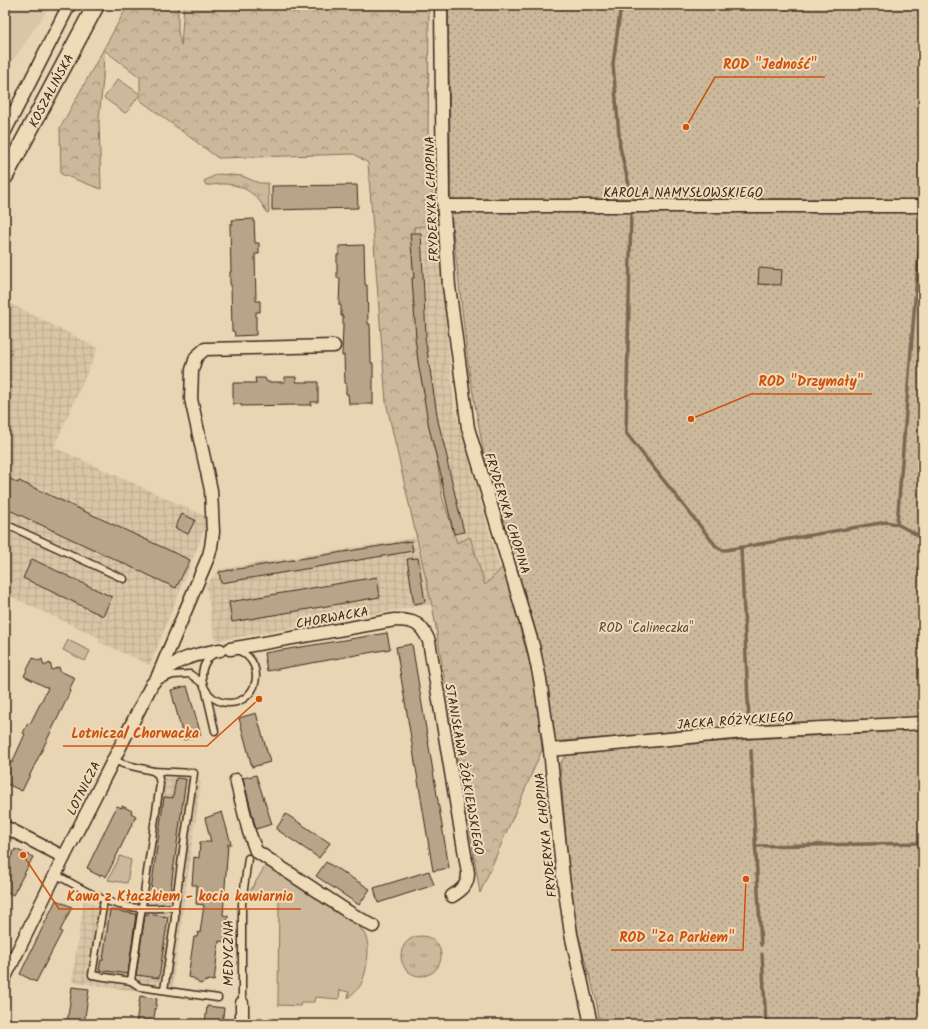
<svg xmlns="http://www.w3.org/2000/svg" width="928" height="1029" font-family="Kalam,sans-serif">
<style>
.built{fill:#dac6a6}
.industrial{fill:url(#industrial-grid)}
.grass{fill:url(#grass-tufts);stroke:#84715c}
.forest{fill:url(#forest-crowns);stroke:#84715c}
.park{fill:#ccb89a;stroke:#84715c}
.garden{fill:url(#garden-dots);stroke:#84715c}
.lines{fill:none;stroke-linecap:round;stroke-linejoin:round}
.stream{stroke:#7a6853;stroke-width:3.5}
.building{fill:#b8a589;stroke:#3b2a1e}
.lane-casing{stroke:#3b2a1e;stroke-width:9}
.street-casing{stroke:#3b2a1e;stroke-width:15}
.secondary-casing{stroke:#3b2a1e;stroke-width:19}
.lane{stroke:#f0dbb9;stroke-width:6}
.street{stroke:#f0dbb9;stroke-width:12}
.secondary{stroke:#f0dbb9;stroke-width:16}
.labels{text-anchor:middle;stroke-width:4;stroke-linejoin:round;paint-order:stroke}
.street-label{font-size:13px;fill:#3b2a1e;stroke:#f0dbb9}
.park-label{font-size:13px;fill:#584637;stroke:#f0dbb9}
.leader{fill:none;stroke:#ce520f;stroke-width:1.5}
.callout-dot{fill:#ce520f;stroke:#f0dbb9;stroke-width:1.5}
.callout-label{font-size:14px;text-anchor:middle;font-weight:bold;fill:#ce520f;stroke:#f0dbb9;stroke-width:4;stroke-linejoin:round;paint-order:stroke}
</style>
<defs>
<pattern id="industrial-grid" width="8" height="8" patternUnits="userSpaceOnUse"><rect width="8" height="8" fill="#dac6a6"/><path d="M0 4h8M4 0v8" fill="none" stroke="#bcaa8e"/></pattern>
<pattern id="grass-tufts" width="24" height="20" patternUnits="userSpaceOnUse"><rect width="24" height="20" fill="#ccb89a"/><path d="M3 7l-1-3M5 7V3M7 7l1-3M15 17l-1-3M17 17v-4M19 17l1-3" fill="none" stroke="#a7967d"/></pattern>
<pattern id="forest-crowns" width="20" height="18" patternUnits="userSpaceOnUse"><rect width="20" height="18" fill="#ccb89a"/><path d="M2 6a3 3 0 1 1 6 0M12 15a3 3 0 1 1 6 0" fill="none" stroke="#a7967d"/></pattern>
<pattern id="garden-dots" width="8" height="8" patternUnits="userSpaceOnUse"><rect width="8" height="8" fill="#ccb89a"/><path d="M2 2h.1M6 6h.1" fill="none" stroke="#a7967d" stroke-width="1.8" stroke-linecap="round"/></pattern>
</defs>
<rect width="100%" height="100%" fill="#e9d4b3"/>
<filter id="ink" filterUnits="userSpaceOnUse"><feTurbulence type="fractalNoise" baseFrequency=".025" numOctaves="2"/><feDisplacementMap in="SourceGraphic" scale="8" xChannelSelector="R" yChannelSelector="G"/><feConvolveMatrix kernelMatrix="1 2 1 2 8 2 1 2 1" color-interpolation-filters="sRGB"/></filter>
<g filter="url(#ink)">
<polygon class="built" points="5,5 51,5 5,72"/>
<g class="industrial">
<polygon points="410,227 437,227 454,407 503,580 477,589 463,570 427,427"/>
<polygon points="5,301 98,348 54,447 209,518 150,665 99,642 100,638 5,594"/>
<polygon points="415,538 432,604 215,641 206,585 220,569"/>
<polygon points="158,775 201,781 171,996 72,982 84,899 103,909 110,910 139,895"/>
</g>
<g class="grass">
<path d="M218,174L242,176L259,183H268L269,212L267,213C259,196 245,185 225,184C219,183 212,186 206,185L204,181Z"/>
<circle cx="421" cy="956" r="20"/>
</g>
<polygon class="forest" points="128,5 178,5 178,31 181,45 184,5 429,5 428,145 435,225 414,227 426,381 442,496 457,543 470,537 485,585 503,567 537,689 542,750 480,893 433,610 386,402 368,163 354,154 218,158 140,100 140,77 104,50 103,79 99,119 101,189 61,174 60,128"/>
<g class="park">
<polygon points="118,79 140,94 128,111 125,113 104,98"/>
<polygon points="68,640 90,651 85,661 63,650"/>
<polygon points="120,856 131,860 127,883 108,880"/>
<path d="M266,865L357,924C360,928 364,932 366,937C371,948 366,977 360,986C357,990 352,994 348,998L349,992L340,990L339,999L315,997L314,1002H301L300,1006L278,1005L279,894L249,893Z"/>
</g>
<g class="garden">
<polygon points="448,5 923,5 923,200 703,198 530,200 451,199"/>
<polygon points="923,210 923,717 745,725 618,737 560,741 554,737 543,664 535,628 486,466 469,371 451,214 452,211"/>
<polygon points="923,730 923,1024 600,1024 596,999 577,932 568,863 560,764 563,759 569,754 754,739"/>
</g>
<g class="lines">
<g class="stream">
<polyline points="621,5 613,64 620,147 631,194"/>
<polyline points="923,198 923,197"/>
<polyline points="631,211 626,433 716,546 722,550 726,550 886,522 897,524 923,538"/>
<polyline points="897,524 922,213"/>
<polyline points="741,547 749,723"/>
<polyline points="751,750 754,819 761,945"/>
<polyline points="755,846 923,843"/>
<polyline points="762,954 766,1024"/>
</g>
</g>
<g class="building">
<polygon points="357,185 358,208 272,210 272,186"/>
<polygon points="254,219 255,243 259,243 259,254 255,254 256,301 260,301 260,312 256,312 256,335 235,336 234,331 232,331 231,284 230,284 230,272 231,272 230,224 233,224 232,220"/>
<polygon points="410,233 421,233 426,336 425,337 428,357 438,421 448,461 447,461 464,532 454,534 441,479 442,479 429,428 424,398 425,398 419,368 415,338 416,338 412,278 414,278"/>
<polygon points="364,245 365,285 367,285 368,324 370,324 371,363 373,363 373,404 349,404 348,394 346,394 346,383 345,383 344,355 342,356 343,325 343,316 341,316 341,305 339,305 340,278 337,278 337,255 339,255 339,246"/>
<polygon points="759,268 782,270 781,285 758,284"/>
<polygon points="285,377 296,377 296,382 318,382 318,402 311,402 311,405 296,405 241,406 241,404 233,404 233,383 256,383 255,378 265,378 267,382 285,382"/>
<polygon points="5,476 18,483 19,481 190,560 176,588 5,508"/>
<polygon points="182,514 195,520 188,534 175,528"/>
<polygon points="411,541 413,551 221,583 219,572"/>
<polygon points="418,558 425,602 414,604 407,559"/>
<polygon points="32,559 112,597 103,616 23,578"/>
<polygon points="377,577 380,597 232,622 229,602"/>
<polygon points="387,633 390,649 267,671 264,653"/>
<polygon points="412,644 449,868 433,871 396,647"/>
<polygon points="33,658 39,661 42,659 44,666 50,663 52,670 59,667 60,671 75,678 69,690 70,691 64,705 22,791 5,783 5,759 12,763 25,734 23,733 28,723 30,724 48,688 24,676"/>
<polygon points="187,686 201,735 184,740 171,690"/>
<polygon points="256,713 270,762 252,767 239,718"/>
<polygon points="256,775 272,824 256,829 243,778"/>
<polygon points="176,778 186,779 170,893 151,890 164,797 173,798"/>
<polygon points="117,806 122,808 122,806 132,811 131,813 136,816 106,877 101,874 100,876 90,871 91,870 87,868"/>
<polygon points="222,812 231,844 228,844 223,915 228,916 225,942 219,941 214,981 209,980 200,984 193,978 188,977 194,937 197,937 198,932 200,933 204,905 196,904 197,885 192,885 194,857 199,858 200,842 211,842 205,818"/>
<polygon points="286,814 330,843 319,858 276,829"/>
<polygon points="15,849 33,857 13,895 5,891 5,869"/>
<polygon points="326,862 370,889 359,905 316,876"/>
<polygon points="429,871 434,885 378,903 374,888"/>
<polygon points="56,900 72,907 60,931 62,932 36,982 20,974"/>
<polygon points="110,910 136,914 128,974 99,970 101,960 103,960"/>
<polygon points="147,914 168,917 159,978 136,975 145,915"/>
<polygon points="72,987 89,989 84,1024 67,1024"/>
<polygon points="140,996 157,999 153,1024 136,1024"/>
<polygon points="207,1006 224,1008 222,1024 205,1024"/>
</g>
<g class="lines">
<defs>
<g id="lane">
<polyline points="5,524 124,579"/>
<circle cx="229" cy="676" r="27"/>
<polyline points="160,680 173,675 190,674 203,684"/>
<polyline points="206,692 215,731"/>
<polyline points="153,771 194,773 175,907 175,918 164,990"/>
<path d="M55,874C71,883 88,893 105,900C126,910 152,909 175,907"/>
<polyline points="104,900 92,975 131,981 160,784 158,775 153,771 123,764 113,759"/>
<polyline points="131,981 140,987 218,998"/>
<polyline points="242,1003 242,904 248,858"/>
</g>
<g id="street">
<polyline points="441,5 443,199 449,286 468,428 522,609 533,646 540,679 550,750 563,877 571,934 591,1024"/>
<polyline points="5,131 69,5"/>
<polyline points="444,206 923,206"/>
<path d="M230,649L395,620C414,620 421,623 429,641L468,873C468,885 462,890 452,896"/>
<polyline points="157,678 209,555 211,547 213,532 211,490 191,399 192,370 196,357 205,349 334,346"/>
<polyline points="550,750 744,732 923,723"/>
<polyline points="236,780 249,832 256,851 350,913 373,926"/>
<polyline points="5,827 64,857"/>
<path d="M5,977L64,857L152,684C170,660 192,655 220,650"/>
<polyline points="242,1024 242,1003"/>
</g>
<g id="secondary">
<path id="s1" d="M5,176L96,5"/>
</g>
</defs>
<use href="#lane" class="lane-casing"/>
<use href="#street" class="street-casing"/>
<use href="#secondary" class="secondary-casing"/>
<use href="#lane" class="lane"/>
<use href="#street" class="street"/>
<use href="#secondary" class="secondary"/>
</g>
</g>
<g class="labels">
<g class="street-label">
<text dy="5" stroke="none"><textPath href="#s1" startOffset="97">KOSZALIŃSKA</textPath></text>
<text x="683" y="197">KAROLA NAMYSŁOWSKIEGO</text>
<text transform="translate(431 199) rotate(-92)" y="5">FRYDERYKA CHOPINA</text>
<text transform="translate(508 513) rotate(73)" y="5">FRYDERYKA CHOPINA</text>
<text transform="translate(332 617) rotate(-10)" y="5">CHORWACKA</text>
<text transform="translate(735 720) rotate(-4)" y="5">JACKA RÓŻYCKIEGO</text>
<text transform="translate(465 769) rotate(80)" y="5">STANISŁAWA ŻÓŁKIEWSKIEGO</text>
<text transform="translate(83 788) rotate(-63)" y="5">LOTNICZA</text>
<text transform="translate(545 835) rotate(-96)" y="5">FRYDERYKA CHOPINA</text>
<text transform="translate(228 953) rotate(-90)" y="5">MEDYCZNA</text>
</g>
<g class="park-label">
<text x="646" y="632">ROD "Calineczka"</text>
</g>
</g>
<path class="leader" d="M686 127L715 77H825M691 419L751 394H872M259 699L207 746H63M23 855L59 909H301M746 879L743 950H611"/>
<g class="callout-dot">
<circle cx="686" cy="127" r="4"/>
<circle cx="691" cy="419" r="4"/>
<circle cx="259" cy="699" r="4"/>
<circle cx="23" cy="855" r="4"/>
<circle cx="746" cy="879" r="4"/>
</g>
<g class="callout-label">
<text x="770" y="69">ROD "Jedność"</text>
<text x="811" y="386">ROD "Drzymały"</text>
<text x="135" y="738">Lotnicza/ Chorwacka</text>
<text x="180" y="901">Kawa z Kłaczkiem - kocia kawiarnia</text>
<text x="677" y="942">ROD "Za Parkiem"</text>
</g>
<rect width="928" height="1029" fill="none" stroke="#f0dbb9" stroke-width="20"/>
<rect x="10" y="10" width="908" height="1009" fill="none" stroke="#3b2a1e" stroke-width="1.5" filter="url(#ink)"/>
</svg>
